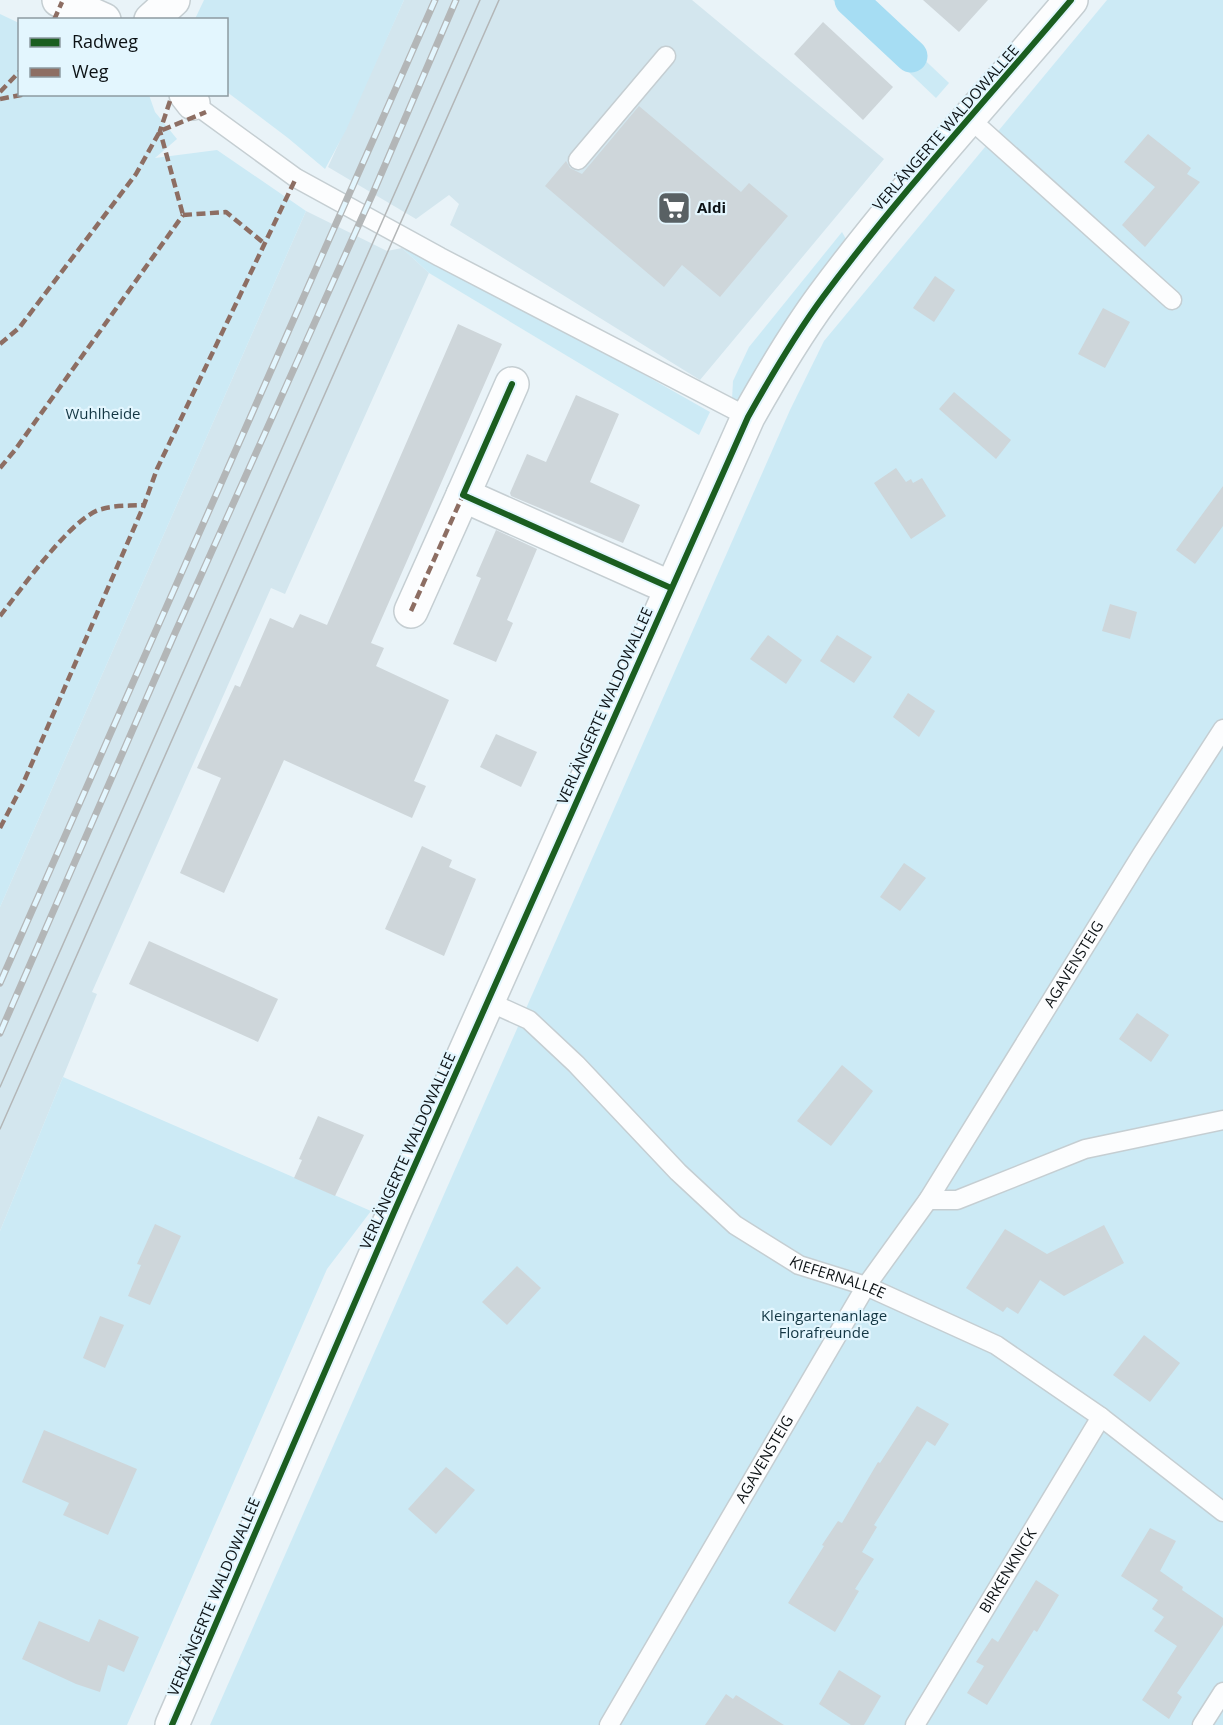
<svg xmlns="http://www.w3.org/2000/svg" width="1223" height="1725" font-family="'Open Sans',sans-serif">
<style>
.built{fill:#d3e6ee}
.green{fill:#cceaf5}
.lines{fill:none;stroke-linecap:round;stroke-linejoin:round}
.canal{stroke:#a6ddf3;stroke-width:33}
.building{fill:#ced6da}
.lane-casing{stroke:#c5ced2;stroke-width:21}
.street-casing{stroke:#c5ced2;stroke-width:36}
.secondary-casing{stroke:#c5ced2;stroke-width:36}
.lane{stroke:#fcfdfe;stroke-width:18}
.street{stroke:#fcfdfe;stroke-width:33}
.secondary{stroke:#fcfdfe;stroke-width:33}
.tram{stroke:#b3b6b7;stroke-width:1.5}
.rail-casing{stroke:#b3b6b7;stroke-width:7}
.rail{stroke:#e3f6fe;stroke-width:4.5;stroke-dasharray:14;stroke-linecap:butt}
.quiet{stroke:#8d6e63;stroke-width:4.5;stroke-dasharray:9 4.5;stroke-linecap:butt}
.cycleway-casing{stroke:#e3f6fe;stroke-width:10}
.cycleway{stroke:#1b5e20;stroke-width:6}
.labels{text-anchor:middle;stroke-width:4.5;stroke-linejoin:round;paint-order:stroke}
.street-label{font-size:15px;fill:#0c1215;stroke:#e3f6fe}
.poi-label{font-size:15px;font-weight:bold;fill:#0c1215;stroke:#e3f6fe;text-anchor:start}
.park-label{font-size:15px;fill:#133643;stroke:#e3f6fe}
</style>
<rect width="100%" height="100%" fill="#e9f3f8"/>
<g class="built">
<polygon points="404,0 692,0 884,159 700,380 450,225 459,204 449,195 416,219 328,167"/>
<polygon points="306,211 387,251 402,248 429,273 285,594 271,588 92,992 97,994 0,1231 0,907"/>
</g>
<g class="green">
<polygon points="204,0 404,0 346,130 325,169 288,138 227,92 226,20 195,19"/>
<polygon points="833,0 861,0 949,83 936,98"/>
<polygon points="1107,0 1223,0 1223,1725 210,1725 790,410 824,341"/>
<polygon points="0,14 19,23 20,94 149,95 155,112 177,139 155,158 217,150 306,211 0,907"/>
<polygon points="842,232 847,241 740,404 732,400 733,381 749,347"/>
<polygon points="402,248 509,298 710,412 699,435 429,273"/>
<polygon points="63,1077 371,1211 327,1269 127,1725 0,1725 0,1231"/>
</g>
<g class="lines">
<polyline class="canal" points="851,0 911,56"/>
</g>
<g class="building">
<polygon points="923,0 988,0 959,32"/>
<polygon points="823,22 893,87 863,120 794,54"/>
<polygon points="639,106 741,192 749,183 788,216 720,297 682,265 664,287 545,186 566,161 570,168 582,174"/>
<polygon points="1148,134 1191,168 1187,174 1200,182 1145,247 1122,225 1155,187 1124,162"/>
<polygon points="935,276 955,290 934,322 913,308"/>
<polygon points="1103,308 1130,322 1105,368 1078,354"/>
<polygon points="458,324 502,344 371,643 384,648 376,666 449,700 414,781 426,786 412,818 284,760 224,893 180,873 221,778 197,768 235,685 240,687 270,618 293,628 300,614 327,625"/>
<polygon points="954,392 1011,440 996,459 939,409"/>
<polygon points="576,395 619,414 590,482 640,505 623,543 511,496 510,493 527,454 546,462"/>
<polygon points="896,468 906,482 911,479 913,483 922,478 946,516 911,539 874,483"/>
<polygon points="1223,486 1223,526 1195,564 1176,550"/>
<polygon points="496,530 537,549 507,620 513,623 496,662 453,644 481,578 476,576"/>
<polygon points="1110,604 1137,612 1130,639 1102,631"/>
<polygon points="768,635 802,660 786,684 750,659"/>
<polygon points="837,635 872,657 854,683 820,661"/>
<polygon points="908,693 935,711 919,737 893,717"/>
<polygon points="496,734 537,752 521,787 480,767"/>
<polygon points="422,846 452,860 449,867 476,879 444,956 385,929"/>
<polygon points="904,863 926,878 900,911 880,897"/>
<polygon points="149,941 278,999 258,1042 129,984"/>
<polygon points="1137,1013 1169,1035 1151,1062 1119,1039"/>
<polygon points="842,1065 873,1091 831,1146 797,1121"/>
<polygon points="318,1116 364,1135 335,1196 294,1178 302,1160 299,1159"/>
<polygon points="155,1224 181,1236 150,1305 128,1296 141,1265 137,1264"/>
<polygon points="1104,1225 1124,1263 1064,1296 1040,1280 1018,1314 1007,1307 1003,1312 966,1288 1005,1229 1047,1254"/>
<polygon points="517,1266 541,1288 507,1325 482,1302"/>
<polygon points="100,1316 124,1325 105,1368 83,1358"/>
<polygon points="1144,1335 1180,1363 1150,1402 1113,1375"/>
<polygon points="917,1406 949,1424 935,1446 927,1441 874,1525 877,1527 862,1552 874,1559 855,1589 859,1591 835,1632 788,1603 824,1546 822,1545 838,1521 842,1523 878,1462 880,1463"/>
<polygon points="44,1430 137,1469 108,1535 63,1515 69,1503 22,1482"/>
<polygon points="446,1467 475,1490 436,1534 408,1509"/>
<polygon points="1150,1528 1176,1541 1160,1571 1183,1587 1182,1590 1223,1618 1223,1625 1177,1693 1182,1697 1169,1719 1142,1700 1177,1646 1154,1631 1164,1617 1152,1609 1158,1600 1121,1576"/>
<polygon points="1036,1580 1059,1595 1037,1632 1034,1630 987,1705 967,1693 984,1666 976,1662 992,1638 998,1642"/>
<polygon points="99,1619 139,1637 124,1672 108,1665 100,1692 76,1684 22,1659 39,1621 89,1642"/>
<polygon points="839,1670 881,1696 864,1725 851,1725 819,1704"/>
<polygon points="726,1694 733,1699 736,1695 784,1725 705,1725"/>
</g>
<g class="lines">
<defs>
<g id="lane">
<polyline points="193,103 296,178 440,257 748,417"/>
<polyline points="970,119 1172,300"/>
<polyline points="578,160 666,56"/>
<path id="s1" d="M487,1001L529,1020L576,1064L678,1172L735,1225L799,1265L866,1286L996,1345L1101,1417L1223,1512"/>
<polyline points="928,1200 957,1200 1085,1149 1223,1120"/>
<path id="s2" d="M609,1725L866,1286L928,1200L1142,854L1223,729"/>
<path id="s3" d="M915,1725L1101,1417"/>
<polyline points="1202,1725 1223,1692"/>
</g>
<g id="street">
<polyline points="59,0 104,20"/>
<polyline points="151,20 173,0"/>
<polyline points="186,94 193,103"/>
<polyline points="512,384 463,495 671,588"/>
<polyline points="411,611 463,495"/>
</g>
<path id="secondary" d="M172,1725L394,1212L748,417C771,376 795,335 823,297C900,193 988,98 1071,0"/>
</defs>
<use href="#lane" class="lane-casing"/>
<use href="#street" class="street-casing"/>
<use href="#secondary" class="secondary-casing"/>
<use href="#lane" class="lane"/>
<use href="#street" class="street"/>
<use href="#secondary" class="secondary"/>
<g class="tram">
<polyline points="0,1087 480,0"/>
<polyline points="0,1129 499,0"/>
</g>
<defs>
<g id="rail">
<polyline points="0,983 435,0"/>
<polyline points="0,1033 175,633 373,193 456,0"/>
</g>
</defs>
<use href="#rail" class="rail-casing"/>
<use href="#rail" class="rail"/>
<g class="quiet">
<polyline points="54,20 62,2"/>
<polyline points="0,92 20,71"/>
<polyline points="0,99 26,94"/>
<polyline points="170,101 160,131 183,215"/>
<polyline points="183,215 226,212 265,244"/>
<polyline points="0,344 19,328 136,174 160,131 206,112"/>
<polyline points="0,468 15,450 183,215"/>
<polyline points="411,611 463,495"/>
<path d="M0,616C20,591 73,515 102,509C115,505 130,506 144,505"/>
<polyline points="0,828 22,786 144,505 157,469 296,178"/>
</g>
<defs>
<g id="cycleway">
<polyline points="512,384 463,495 671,588"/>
<path d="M172,1725L394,1212L748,417C771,376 795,335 823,297C900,193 988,98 1071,0"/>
</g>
</defs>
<use href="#cycleway" class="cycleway-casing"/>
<use href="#cycleway" class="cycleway"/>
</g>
<defs>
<symbol id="supermarket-square" viewBox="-11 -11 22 22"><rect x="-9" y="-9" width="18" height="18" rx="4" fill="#596164" stroke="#e3f6fe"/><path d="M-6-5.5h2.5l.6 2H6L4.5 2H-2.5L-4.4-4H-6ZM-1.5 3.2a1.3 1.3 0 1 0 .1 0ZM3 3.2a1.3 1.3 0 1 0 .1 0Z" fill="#fff"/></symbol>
</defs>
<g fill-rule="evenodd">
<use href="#supermarket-square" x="655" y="189" width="38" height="38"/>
</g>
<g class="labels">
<g class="street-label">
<text transform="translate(946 128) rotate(-49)" y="5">VERLÄNGERTE WALDOWALLEE</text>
<text transform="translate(605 706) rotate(-66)" y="5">VERLÄNGERTE WALDOWALLEE</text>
<text dy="5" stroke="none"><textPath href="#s2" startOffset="892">AGAVENSTEIG</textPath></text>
<text transform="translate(408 1151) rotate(-66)" y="5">VERLÄNGERTE WALDOWALLEE</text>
<text dy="5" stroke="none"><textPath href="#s1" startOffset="453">KIEFERNALLEE</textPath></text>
<text dy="5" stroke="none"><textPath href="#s2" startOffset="308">AGAVENSTEIG</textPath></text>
<text dy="5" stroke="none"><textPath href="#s3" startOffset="180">BIRKENKNICK</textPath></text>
<text transform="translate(214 1597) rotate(-67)" y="5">VERLÄNGERTE WALDOWALLEE</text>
</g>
<g class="poi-label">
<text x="697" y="213">Aldi</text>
</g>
<g class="park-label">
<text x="103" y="419">Wuhlheide</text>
<text x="824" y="1321">Kleingartenanlage<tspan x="824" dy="17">Florafreunde</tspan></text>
</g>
</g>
<rect x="18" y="18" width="210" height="78" fill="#e3f6fe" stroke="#8d9ba1" stroke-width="1.5"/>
<rect x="30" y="38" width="30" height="9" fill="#1b5e20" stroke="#8d9ba1" stroke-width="1.5"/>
<text x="72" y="48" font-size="18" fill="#0c1215">Radweg</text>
<rect x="30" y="68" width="30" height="9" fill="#8d6e63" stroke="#8d9ba1" stroke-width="1.5"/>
<text x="72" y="78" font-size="18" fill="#0c1215">Weg</text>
</svg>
